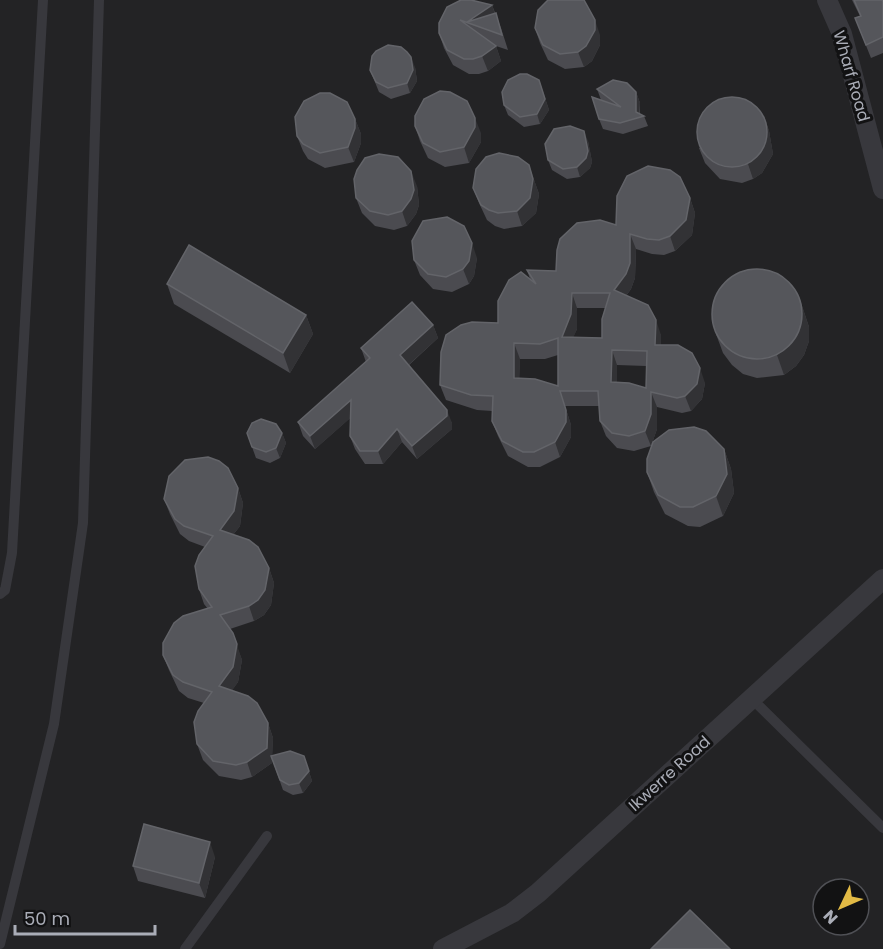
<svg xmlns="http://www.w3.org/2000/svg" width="883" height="949" font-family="Poppins,sans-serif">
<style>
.built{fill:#232325;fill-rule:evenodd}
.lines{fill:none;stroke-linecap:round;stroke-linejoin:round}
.lane{stroke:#38383d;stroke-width:10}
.street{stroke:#38383d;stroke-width:20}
.wall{fill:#4b4b50;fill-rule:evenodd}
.shaded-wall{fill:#323235}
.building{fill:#55565b;stroke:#636469;stroke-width:1.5;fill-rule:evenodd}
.labels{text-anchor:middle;stroke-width:6;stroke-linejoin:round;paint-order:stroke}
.street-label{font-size:16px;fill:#aaadb7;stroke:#121213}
</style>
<rect width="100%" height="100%" fill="#171718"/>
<path class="built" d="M0,0H883V949H0ZM823,889H859V925H823Z"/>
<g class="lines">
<g class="lane">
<polyline points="0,594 5,590 12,553 43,0"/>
<polyline points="751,698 883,828"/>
<polyline points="0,944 54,724 83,523 99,0"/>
<polyline points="185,949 267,836"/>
</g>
<g class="street">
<polyline points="827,0 842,34 883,189"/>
<polyline points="443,949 512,913 538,893 883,579"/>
</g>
</g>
<g class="wall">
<polygon points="852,0 882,0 883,2 883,53 871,58 855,18 860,16"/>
<polygon points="492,5 501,28 508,50 496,46 501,61 488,71 479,74 469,74 453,65 444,48 439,33"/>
<polygon points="535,28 600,35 600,45 592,61 584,67 565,69 548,60 540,43"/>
<polygon points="415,67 417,81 410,93 391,99 379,92 370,70"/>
<polygon points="539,80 549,110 540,124 524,127 508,115 504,105"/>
<polygon points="597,89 636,92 640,103 640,114 644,116 648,126 623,134 603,129 599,119 601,100"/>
<polygon points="764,116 769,131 773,154 762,173 753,179 742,183 720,179 705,163 699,148"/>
<polygon points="355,119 361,134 361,143 354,162 325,168 308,159 303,151 297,136"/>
<polygon points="415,126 481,133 481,142 469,163 445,167 428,158 420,141"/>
<polygon points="588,141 592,162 590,168 580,177 567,179 552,170 548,160"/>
<polygon points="534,180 539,194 536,213 522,226 504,229 495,226 487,220 479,203 473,188"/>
<polygon points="417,186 419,205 416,214 407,226 394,230 375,226 362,213 356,198"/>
<path d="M690,198L695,213L692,235L675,251L664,255L652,254L636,249L635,278L631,289L626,296L661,335V345L705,383L702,399L691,411L682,413L657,407V429L651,446L634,451L617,448L606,436L600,421L599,406H565L571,425V437L560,457L540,467H528L508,456L498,436L492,421V411L477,410L446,400L440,385L498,323L530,279L527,270L556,271L616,225ZM577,308H606L602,338L573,337L577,329ZM558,355V386L519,379L520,359H545ZM617,365L646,366V388L617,382Z"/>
<polygon points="477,258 474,276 469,284 452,292 433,289 420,275 414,260"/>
<polygon points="167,284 306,315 313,334 290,373 174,304"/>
<polygon points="798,294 809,327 809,341 804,355 796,366 784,375 757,378 743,374 732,365 723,353 716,334"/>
<polygon points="433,325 438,338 409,365 452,423 452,429 417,459 402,442 383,464 365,464 355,449 350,436 350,418 315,449 303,436 298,422 366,362 361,348"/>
<polygon points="282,433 286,443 280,458 270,463 256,458 252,447"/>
<polygon points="724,449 731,469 734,493 723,516 700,527 688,526 665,514 654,492 647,472"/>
<polygon points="238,488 243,503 240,526 233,535 269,568 274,583 271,605 264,615 254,621 230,629 242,660 238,682 232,690 268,723 273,738 272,756 304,756 312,781 303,793 293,795 283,790 272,759 272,763 252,777 241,780 219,776 203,760 197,744 204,703 188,698 179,691 169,670 163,655 208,609 204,604 199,589 205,547 189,541 180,534 170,514 164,499"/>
<polygon points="215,857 205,898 138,881 133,866"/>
</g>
<g class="shaded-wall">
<polygon points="492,5 497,20 467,22"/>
<polygon points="595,20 600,35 600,45 592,61 584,67 578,52"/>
<polygon points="496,46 501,61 488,71 482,56"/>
<polygon points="411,57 415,67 417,81 410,93 407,83"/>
<polygon points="539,80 549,110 540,124 537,114"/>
<polygon points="636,92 640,103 639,117 636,112"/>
<polygon points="764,116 769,131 773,154 762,173 753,179 748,164"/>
<polygon points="475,118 481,133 481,142 469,163 464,147"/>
<polygon points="355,119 361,134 361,143 354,162 348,147"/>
<polygon points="584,131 588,141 592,162 590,168 580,177 577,167"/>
<polygon points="529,165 539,194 536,213 522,226 517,211"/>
<polygon points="411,171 417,186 419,205 416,214 407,226 402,211"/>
<polygon points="690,198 695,213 692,235 675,251 670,236"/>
<polygon points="630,234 636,249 635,278 631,289 619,305 614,290"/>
<polygon points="472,243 477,258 474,276 469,284 463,269"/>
<polygon points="572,293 577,308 577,329 567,352 562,337"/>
<polygon points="798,294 809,327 809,341 804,355 796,366 784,375 777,355"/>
<polygon points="306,315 313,334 290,373 283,353"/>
<polygon points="656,320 661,335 661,360 655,345"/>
<polygon points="433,325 438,338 405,368 400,355"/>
<polygon points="514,343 520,359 519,394 514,378"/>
<polygon points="612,350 617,365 617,397 611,382"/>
<polygon points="700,368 705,383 702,399 691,411 685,396"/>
<polygon points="560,391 571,425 571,437 560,457 555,442"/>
<polygon points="651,392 657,407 657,429 651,446 645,431"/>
<polygon points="351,400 355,414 315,449 310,436"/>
<polygon points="447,410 452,423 452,429 417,459 412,446"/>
<polygon points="397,429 402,442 383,464 378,451"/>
<polygon points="282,433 286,443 280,458 276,448"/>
<polygon points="724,449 731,469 734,493 723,516 716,496"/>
<polygon points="238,488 243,503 240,526 225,545 220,530"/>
<polygon points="269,568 274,583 271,605 264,615 254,621 249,606"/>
<polygon points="233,633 242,660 238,682 225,701 219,686"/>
<polygon points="268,723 273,738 272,763 252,777 247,762"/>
<polygon points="304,756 312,781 303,793 299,783"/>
<polygon points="210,842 215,857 205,898 199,883"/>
</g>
<g class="building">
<polygon points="461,0 471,0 492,5 467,22 496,13 502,35 460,20 496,46 482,56 473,59 464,59 447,50 439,33 439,23 447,7"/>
<polygon points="548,0 584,0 595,20 595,30 586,46 578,52 560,54 543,45 535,28 538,10"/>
<polygon points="854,0 882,0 883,2 883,37 866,45 855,18 861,16"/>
<polygon points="388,45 401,47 407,52 411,57 413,70 407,83 388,88 376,82 370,70 372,56 376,51"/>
<polygon points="520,74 527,74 539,80 545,99 537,114 520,117 504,105 502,92 508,80"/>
<polygon points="613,80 627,83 636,92 636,112 644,116 620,123 599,119 592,97 621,107 597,89"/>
<polygon points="440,91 450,92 467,101 475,118 475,127 464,147 440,152 423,143 415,126 415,116 424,99"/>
<polygon points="320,93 330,93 347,102 355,119 355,128 348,147 320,153 303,144 297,136 295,117 304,101"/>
<circle cx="732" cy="132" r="35"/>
<polygon points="570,126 584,131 588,151 586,158 577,167 563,169 548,160 545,144 554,129"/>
<polygon points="499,153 518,157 529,165 533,179 530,198 517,211 498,213 489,210 481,205 473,188 476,169 486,157"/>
<polygon points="379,154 398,157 411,171 414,190 411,199 402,211 388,215 370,211 356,198 354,179 357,170 365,158"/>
<path d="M648,166L670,170L680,177L690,198L686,220L670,236L659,240L647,239L630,234V263L626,274L614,290L648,305L656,320L655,345H678L692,353L700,368L697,384L685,396L677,398L651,392V414L645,431L629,436L612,433L600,421L598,391H560L566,410V422L555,442L534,452H523L502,441L492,421L493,396L471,395L440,385L441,352L446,335L461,325L472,322L498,323V301L509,280L521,272L536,284L527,270L556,271L557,250L560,239L577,223L600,220L616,225L617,196L627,176ZM572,293H610L602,319V338L562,337L571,314ZM558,338V386L535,379L514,378V343L540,344ZM612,350L647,351L646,388L629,383L611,382Z"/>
<polygon points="447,217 464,226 472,243 469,261 463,269 446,277 428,274 414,260 412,241 423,221"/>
<polygon points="189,245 306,315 283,353 167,284"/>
<circle cx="757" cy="314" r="45"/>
<polygon points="412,302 433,325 400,355 447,410 447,416 412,446 397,429 378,451 360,451 350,436 351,400 310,436 298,422 370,358 361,348"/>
<polygon points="261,419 276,424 282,433 276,448 266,452 252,447 247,433 252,423"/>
<polygon points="694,427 706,431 724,449 727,474 716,496 693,507 680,507 658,495 647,472 647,459 653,442 669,430"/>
<polygon points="208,457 219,461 228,468 238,488 234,511 220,530 249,540 258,547 269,568 265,590 258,600 249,606 220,615 233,633 237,644 233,667 219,686 248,696 257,703 268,723 267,748 247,762 236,765 213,761 197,744 194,722 198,711 212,692 183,682 173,675 163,655 163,643 174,623 183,616 212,607 199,589 195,566 199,555 213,536 184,526 175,519 164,499 169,476 185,460"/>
<polygon points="290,751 304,756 309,771 299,783 289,785 280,780 271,756"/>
<polygon points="144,824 210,842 199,883 133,866"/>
<polygon points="690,910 730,949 651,949"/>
</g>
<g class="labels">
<g class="street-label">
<text transform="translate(852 76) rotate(74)" y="6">Wharf Road</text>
<text transform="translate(669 773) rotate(-42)" y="6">Ikwerre Road</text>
</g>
</g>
<g transform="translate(841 907) rotate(226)"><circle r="28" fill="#121213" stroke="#4f5055" stroke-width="1.5"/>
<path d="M0-4.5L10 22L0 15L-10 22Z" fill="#e2ba45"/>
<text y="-9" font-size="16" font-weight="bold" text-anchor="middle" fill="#aaadb7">N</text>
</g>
<path d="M15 925v9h140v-9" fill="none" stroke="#aaadb7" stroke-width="3"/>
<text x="24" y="925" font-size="18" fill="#aaadb7" stroke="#121213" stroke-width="4.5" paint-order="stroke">50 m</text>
</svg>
